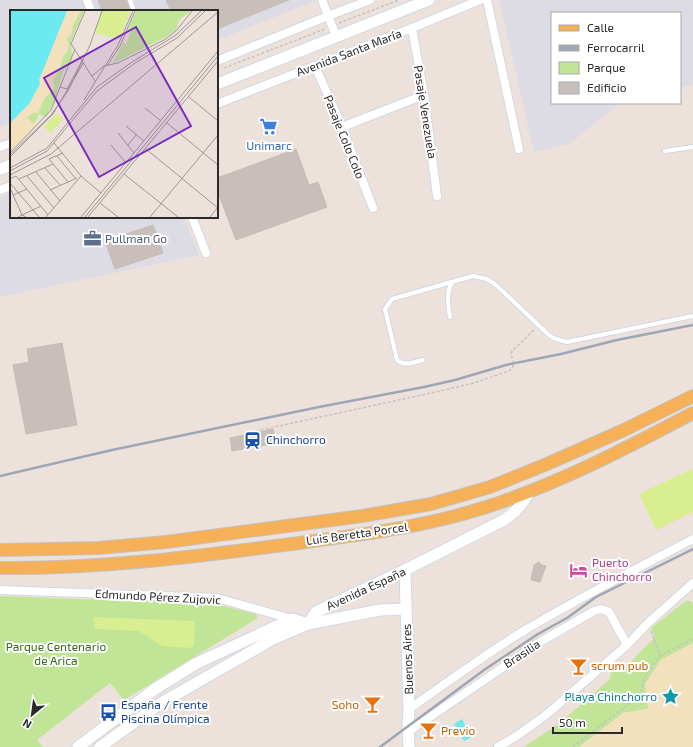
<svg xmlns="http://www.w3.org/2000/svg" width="693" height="747" font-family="'Exo 2',sans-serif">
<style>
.industrial{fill:#dddce5}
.green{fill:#c1e596}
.sand{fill:#f3e0bd}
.pitch{fill:#d9ed91}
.water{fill:#6beaf2}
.building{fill:#c8bfbb;stroke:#c8bdb5}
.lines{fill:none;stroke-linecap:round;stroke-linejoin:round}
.lane-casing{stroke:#d1d8e3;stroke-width:6}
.street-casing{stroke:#d1d8e3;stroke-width:10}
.secondary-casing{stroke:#d1d8e3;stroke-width:13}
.primary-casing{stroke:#c3c3c3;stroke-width:14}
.path{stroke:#c3c3c3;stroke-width:1.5;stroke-dasharray:3 2;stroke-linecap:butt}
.lane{stroke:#fff;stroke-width:4}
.street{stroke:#fff;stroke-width:8}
.secondary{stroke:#fff;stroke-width:11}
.primary{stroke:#f5b058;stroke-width:12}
.rail{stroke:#9ea6b5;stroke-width:2.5}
.labels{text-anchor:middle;stroke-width:4;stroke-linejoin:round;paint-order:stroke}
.street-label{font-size:12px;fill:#2a2a2a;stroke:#fff}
.shop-label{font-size:12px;fill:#366cbe;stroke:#fff}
.service-label{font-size:12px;fill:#4e5e75;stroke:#fff;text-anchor:start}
.transit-label{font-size:12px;fill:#164399;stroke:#fff;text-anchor:start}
.hotel-label{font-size:12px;fill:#b23c85;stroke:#fff;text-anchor:start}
.park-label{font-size:12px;fill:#396a17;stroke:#fff}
.food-label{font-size:12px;fill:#c56008;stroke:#fff;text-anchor:start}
.culture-label{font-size:12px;fill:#0d838f;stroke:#fff;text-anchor:end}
.inset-road{fill:none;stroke:#9f9894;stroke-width:1}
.view{fill:#7b2cbf;fill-opacity:0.15;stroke:#7b2cbf;stroke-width:2}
.inset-edge{fill:none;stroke:#2a2a2a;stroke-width:2}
</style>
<rect width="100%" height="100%" fill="#ede2db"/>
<g class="industrial">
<polygon points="0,0 317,0 217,40 217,11 11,11 11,123 0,127"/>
<polygon points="499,0 693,0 693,83 680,89 680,13 552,13 552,103 620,103 569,144 534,152"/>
<polygon points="11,193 11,217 184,217 199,255 0,297 0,197"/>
</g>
<g class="green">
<polygon points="0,596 215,604 256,614 258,618 124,700 110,683 37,740 43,747 0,747"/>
<polygon points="687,600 693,603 693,643 661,660 645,684 649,709 623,713 579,747 524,747 560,723 610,679 611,671 616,668 621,672 655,637 651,628"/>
</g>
<polygon class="sand" points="693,643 693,747 579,747 623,713 648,709 645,684 661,660"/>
<g class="pitch">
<polygon points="692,469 693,472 693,512 656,530 639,494"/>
<polygon points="93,617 195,621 194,645 191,648 162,646 139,631 95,629"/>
</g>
<polygon class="water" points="462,719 469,732 470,738 464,741 454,724"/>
<g class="building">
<polygon points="98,0 127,0 130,11 102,11"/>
<polygon points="166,0 289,0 217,29 217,11 171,11"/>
<polygon points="296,149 309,185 318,182 327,207 236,240 217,190 217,178"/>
<polygon points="153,225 163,253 115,269 105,241"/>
<polygon points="62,343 77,425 26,434 13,365 29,362 27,349"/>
<polygon points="273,429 276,443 232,451 230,438"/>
<polygon points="539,562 542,565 546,566 540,582 531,580 534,565"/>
</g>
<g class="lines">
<defs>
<g id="lane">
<polyline points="130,0 134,11"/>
<polyline points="665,151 693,147"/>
<path d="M450,317C448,304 446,294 452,282"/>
<path d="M423,360C414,362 405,367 397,360L385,309L392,299L473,276L487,279L496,285L550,336L556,339L567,342L693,316"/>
</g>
<g id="street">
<polyline points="87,0 91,11"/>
<polyline points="322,0 336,36"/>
<polyline points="487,0 519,149"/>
<polyline points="412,28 424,95 437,196"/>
<polyline points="217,61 328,16 370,0"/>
<polyline points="315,66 342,127 373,208"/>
<polyline points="217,104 412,28 480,0"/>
<polyline points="342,127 424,95"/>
<polyline points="0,147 11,143"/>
<polyline points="0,190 11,186"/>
<polyline points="192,217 206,253"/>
<polyline points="0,590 217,598 292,619"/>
<path d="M409,709C445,684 480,658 517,635C574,600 634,570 693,539"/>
<polyline points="408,732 540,642 594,611 601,609 609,612 627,645"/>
<polyline points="498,747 518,735 546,715 627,645 648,623 693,583"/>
</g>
<g id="secondary">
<polyline points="217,84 429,0"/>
<polyline points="0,169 11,165"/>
<polyline points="405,570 409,709 408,726 409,747"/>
<polyline points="78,747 155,689 195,664 292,619 308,624 380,610 406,609"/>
<path d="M100,747L161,703L273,639L308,624L316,612L405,570L504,520C514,513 524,504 529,492"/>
</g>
<g id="primary">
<polyline points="0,550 98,548 166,542 362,516 431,504 490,487 547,464 624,430 693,396"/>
<path d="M0,568C98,569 194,557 291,544C356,535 420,528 483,508C556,485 625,449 693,413"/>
</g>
</defs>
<use href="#lane" class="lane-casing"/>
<use href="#street" class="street-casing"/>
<use href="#secondary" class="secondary-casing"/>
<use href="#primary" class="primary-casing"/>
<g class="path">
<polyline points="339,23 399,0"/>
<polyline points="224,68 325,29"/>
<polyline points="251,432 431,393 474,383 509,371 512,368 514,364 511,354 512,351 534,330"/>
<polyline points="651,631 660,656"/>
<polyline points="573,747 630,703 641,698 642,684 648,672 660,656 693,639"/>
</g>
<use href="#lane" class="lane"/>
<use href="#street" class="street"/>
<use href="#secondary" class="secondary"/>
<use href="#primary" class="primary"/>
<g class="rail">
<polyline points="0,476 112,450 319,407 424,387 455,380 506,365 561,354 617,340 693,325"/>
<polyline points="380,747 484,670 538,634 567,618 596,597 693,549"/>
</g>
</g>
<defs>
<symbol id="supermarket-bare" viewBox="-9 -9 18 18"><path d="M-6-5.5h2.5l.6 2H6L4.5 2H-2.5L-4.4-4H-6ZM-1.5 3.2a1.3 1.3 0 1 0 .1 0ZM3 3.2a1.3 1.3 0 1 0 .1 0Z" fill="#3f7fe0" stroke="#fff" stroke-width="2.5" paint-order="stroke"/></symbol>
<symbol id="office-bare" viewBox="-9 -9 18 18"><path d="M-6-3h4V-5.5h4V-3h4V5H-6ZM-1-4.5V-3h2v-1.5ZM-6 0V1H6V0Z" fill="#5c6f8a" stroke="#fff" stroke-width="2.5" paint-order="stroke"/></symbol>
<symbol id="station-bare" viewBox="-9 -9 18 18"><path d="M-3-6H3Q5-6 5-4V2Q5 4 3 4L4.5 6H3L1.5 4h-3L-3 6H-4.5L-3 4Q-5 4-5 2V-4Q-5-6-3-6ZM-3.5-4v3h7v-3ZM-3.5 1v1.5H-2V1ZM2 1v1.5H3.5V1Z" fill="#1a4fb4" stroke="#fff" stroke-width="2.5" paint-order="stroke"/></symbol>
<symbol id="hotel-bare" viewBox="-9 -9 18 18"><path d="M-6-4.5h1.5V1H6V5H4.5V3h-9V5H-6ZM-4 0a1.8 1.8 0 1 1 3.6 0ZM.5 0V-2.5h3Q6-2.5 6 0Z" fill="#d1479c" stroke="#fff" stroke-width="2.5" paint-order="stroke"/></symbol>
<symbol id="bar-bare" viewBox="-9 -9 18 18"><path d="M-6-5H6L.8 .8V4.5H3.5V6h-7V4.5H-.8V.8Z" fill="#e8710a" stroke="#fff" stroke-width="2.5" paint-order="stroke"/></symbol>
<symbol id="sight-bare" viewBox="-9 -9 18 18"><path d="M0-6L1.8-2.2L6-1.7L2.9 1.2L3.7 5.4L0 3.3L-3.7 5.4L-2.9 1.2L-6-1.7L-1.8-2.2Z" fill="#0f9aa8" stroke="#fff" stroke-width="2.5" paint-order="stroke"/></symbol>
<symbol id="bus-bare" viewBox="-9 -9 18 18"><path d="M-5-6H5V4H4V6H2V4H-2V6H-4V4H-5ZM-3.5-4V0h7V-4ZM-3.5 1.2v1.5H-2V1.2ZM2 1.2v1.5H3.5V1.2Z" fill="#1a4fb4" stroke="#fff" stroke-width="2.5" paint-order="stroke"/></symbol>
</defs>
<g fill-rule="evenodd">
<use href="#supermarket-bare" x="256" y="114" width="25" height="25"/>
<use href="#office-bare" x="80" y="226" width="25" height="25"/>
<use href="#station-bare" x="240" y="428" width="25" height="25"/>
<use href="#hotel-bare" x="566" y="558" width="25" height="25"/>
<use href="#bar-bare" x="566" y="654" width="25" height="25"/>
<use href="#sight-bare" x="658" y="684" width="25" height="25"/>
<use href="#bar-bare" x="360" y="692" width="25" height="25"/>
<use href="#bus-bare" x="96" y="700" width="25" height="25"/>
<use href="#bar-bare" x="416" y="718" width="25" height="25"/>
</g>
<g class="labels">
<g class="street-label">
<text transform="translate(349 53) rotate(-21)" y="4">Avenida Santa María</text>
<text transform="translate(425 112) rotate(81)" y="4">Pasaje Venezuela</text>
<text transform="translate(344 137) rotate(68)" y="4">Pasaje Colo Colo</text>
<text transform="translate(357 534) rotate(-8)" y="4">Luis Beretta Porcel</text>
<text transform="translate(366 589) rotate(-25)" y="4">Avenida España</text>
<text transform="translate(158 597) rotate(3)" y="4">Edmundo Pérez Zujovic</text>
<text transform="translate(522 654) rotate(-33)" y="4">Brasilia</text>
<text transform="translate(408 659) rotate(-92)" y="4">Buenos Aires</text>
</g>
<g class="shop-label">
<text x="269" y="150">Unimarc</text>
</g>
<g class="service-label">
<text x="105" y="243">Pullman Go</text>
</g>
<g class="transit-label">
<text x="266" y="444">Chinchorro</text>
<text x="121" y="709">España / Frente<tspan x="121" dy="14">Piscina Olímpica</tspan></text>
</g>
<g class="hotel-label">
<text x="592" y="567">Puerto<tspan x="592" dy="14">Chinchorro</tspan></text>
</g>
<g class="park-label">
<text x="56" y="651">Parque Centenario<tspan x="56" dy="14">de Arica</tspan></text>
</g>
<g class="food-label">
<text x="591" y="670">scrum pub</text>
<text x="359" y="709" text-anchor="end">Soho</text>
<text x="441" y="735">Previo</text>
</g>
<g class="culture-label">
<text x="657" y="701">Playa Chinchorro</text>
</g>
</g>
<g transform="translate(10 10)">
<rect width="208" height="208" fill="#ede2db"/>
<path d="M71,1H74L61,31L62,48L53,62L46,87L36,107L29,104L24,114L17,110L15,105L24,103L34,89L51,55L53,45L57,43L59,34L56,28ZM126,1H181L169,10L166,20L154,28L102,54L113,33L116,34L121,21L118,20Z" fill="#c1e596"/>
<path d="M57,1H71L62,16L63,20L60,27L56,28L59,34L43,70L45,78L34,89L28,104L24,102L18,107L15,106L27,116L0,142V113L19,94L30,74L29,70Z" fill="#f3e0bd"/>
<path d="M92,1H121L109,29L85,23ZM47,103L53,109L41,123L34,117Z" fill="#d9ed91"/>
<path d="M0,1H57L29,70L30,74L19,94L0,113Z" fill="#6beaf2"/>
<path class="inset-road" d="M75,1L61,34L85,71M97,56L110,36L125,1M82,66L94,56L108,53L154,30L166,21L182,1M50,77L57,79L73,49M179,87L208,111M74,90L108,35L123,1M135,98L151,111M157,113L208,155M116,116L134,131M108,123L124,143M44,133L71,166L91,183M101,135L116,153M118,135L126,125M136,139L208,198M0,143L41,100L65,39M53,143L39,149L58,172M0,145L41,105L58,81L80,35L92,1M47,146L66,169M0,147L43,104L74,52M0,158L37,138L87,77L122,52L166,25L191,1M35,158L50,175M0,161L37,141L87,81L125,53L167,28L195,1M26,162L50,191M114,164L168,207M0,165L41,144L208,2M17,166L44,198M0,169L6,166L38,205M9,169L43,154M0,173L29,207M0,178L12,205L16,207M40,180L67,168M3,185L17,179M90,193L108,207M8,207L31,196M36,207L71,166M71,207L208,41M75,207L208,46M78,207L208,51M140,207L208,125M200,207L208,197"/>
<path class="view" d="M126,17L181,116L89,167L34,68Z"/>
<rect width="208" height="208" class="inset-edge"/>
</g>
<rect x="551" y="12" width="130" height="92" fill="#ffffff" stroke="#aaaaaa"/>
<rect x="559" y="25" width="20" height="6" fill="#f5b058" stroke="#aaaaaa"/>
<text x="587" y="32" font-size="12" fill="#2a2a2a">Calle</text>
<rect x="559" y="45" width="20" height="6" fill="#9ea6b5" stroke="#aaaaaa"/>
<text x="587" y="52" font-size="12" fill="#2a2a2a">Ferrocarril</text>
<rect x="559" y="62" width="20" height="12" fill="#c1e596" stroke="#aaaaaa"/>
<text x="587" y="72" font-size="12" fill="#2a2a2a">Parque</text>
<rect x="559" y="82" width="20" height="12" fill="#c8bfbb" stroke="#aaaaaa"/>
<text x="587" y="92" font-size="12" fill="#2a2a2a">Edificio</text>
<g transform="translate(32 715) rotate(209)" stroke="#ffffff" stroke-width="3" paint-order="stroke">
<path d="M0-3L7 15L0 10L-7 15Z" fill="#2a2a2a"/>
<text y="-6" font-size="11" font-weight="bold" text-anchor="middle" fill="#2a2a2a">N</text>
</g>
<path d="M553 727v6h69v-6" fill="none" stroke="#2a2a2a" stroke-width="2"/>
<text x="559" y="727" font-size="12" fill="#2a2a2a" stroke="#ffffff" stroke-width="3" paint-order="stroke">50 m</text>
</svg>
